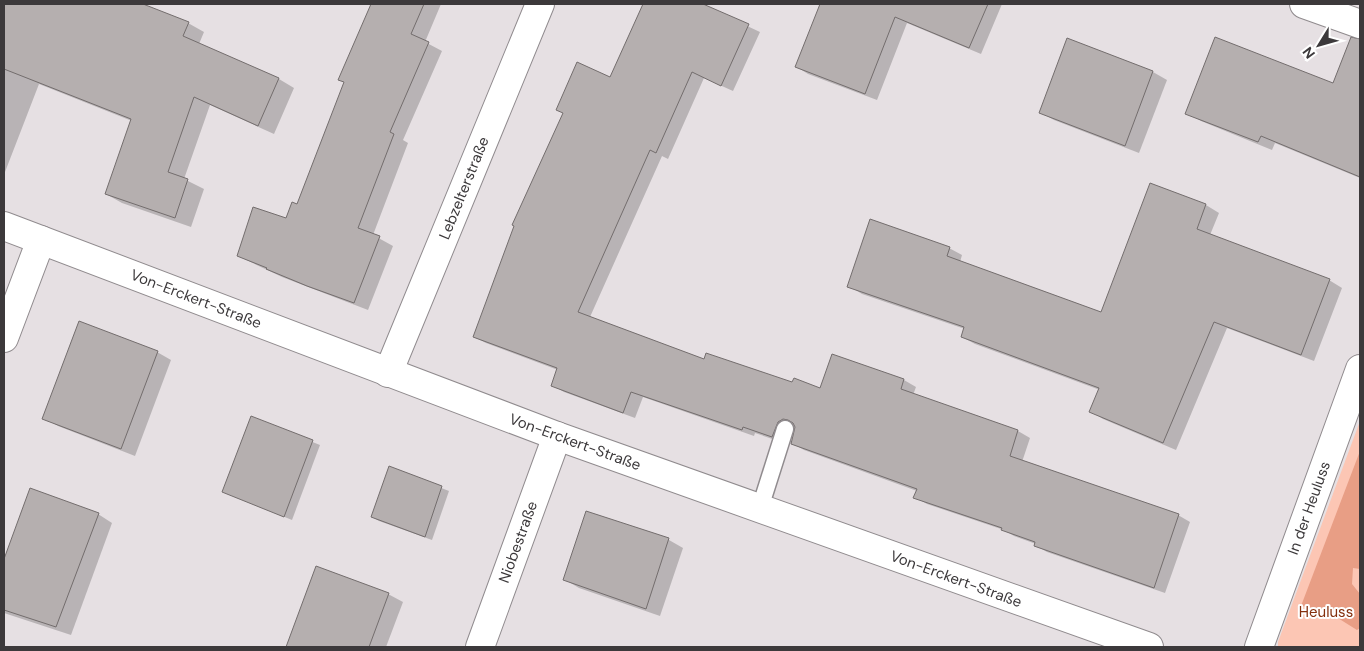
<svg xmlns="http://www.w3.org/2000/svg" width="1364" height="651" font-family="'DM Sans',sans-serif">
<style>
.green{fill:#fcc6b4}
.forest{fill:#e89e85}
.shadow{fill:#0003}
.building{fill:#b5afaf;stroke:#736d6d}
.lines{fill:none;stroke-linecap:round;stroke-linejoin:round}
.service-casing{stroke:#908b8e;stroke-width:19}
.minor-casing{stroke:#908b8e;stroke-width:30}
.tertiary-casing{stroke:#908b8e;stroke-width:30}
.service{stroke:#fff;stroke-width:16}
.minor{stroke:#fff;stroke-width:28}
.tertiary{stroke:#fff;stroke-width:28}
.labels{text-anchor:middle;stroke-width:4;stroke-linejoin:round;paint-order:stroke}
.street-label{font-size:15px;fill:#3c393b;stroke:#fff}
.park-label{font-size:15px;fill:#85300d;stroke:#fff}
</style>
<rect width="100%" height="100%" fill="#e6e0e3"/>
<polygon class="green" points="1360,421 1360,647 1278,647 1278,642"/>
<polygon class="forest" points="1360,451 1360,569 1353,568 1352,584 1360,594 1360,628 1357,630 1325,610 1301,606"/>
<g class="shadow">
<polygon points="4,4 139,4 188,23 204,32 199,44 279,79 294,88 274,134 210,105 184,179 204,189 191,227 122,203 106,194 132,121 39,84 5,172 4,172"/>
<polygon points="372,4 441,4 425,42 442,51 403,140 408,143 373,235 393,246 368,310 282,277 238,256 287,220 297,206 345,82 340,79"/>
<polygon points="644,4 700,4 760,32 733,91 704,78 668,159 662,156 590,317 705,360 821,390 833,355 904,380 916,387 913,395 1018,431 1030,438 1022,462 1178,515 1190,522 1165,593 1047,552 1035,545 1036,544 1014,536 1004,530 927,504 915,497 917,491 804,450 792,443 795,425 790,428 784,443 755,433 754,436 643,397 635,418 564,392 552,385 558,370 486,343 474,337 611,79"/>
<polygon points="821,4 1002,4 981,54 907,23 877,100 808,74 797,67"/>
<polygon points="1153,72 1167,80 1139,153 1054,120 1040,112"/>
<polygon points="1337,76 1360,85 1360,178 1275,143 1272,150 1201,121 1187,113 1334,85"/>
<polygon points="1151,184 1206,205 1219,213 1210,235 1329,280 1342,288 1314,361 1227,328 1176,450 1103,419 1091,411 1100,390 975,344 962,337 965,329 862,294 849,286 949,248 962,255 960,262 1102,313"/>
<polygon points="157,352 171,360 135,456 58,426 44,418"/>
<polygon points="252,418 320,445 292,520 224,492"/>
<polygon points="390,468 449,491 432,540 379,521 372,517"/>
<polygon points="31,490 98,514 112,523 71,635 4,613 4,561"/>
<polygon points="587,512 669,540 683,548 660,616 579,588 564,579"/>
<polygon points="317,567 388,594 403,602 386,647 287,647"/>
</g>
<g class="building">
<polygon points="4,4 143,4 189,22 183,36 279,78 258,126 194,97 168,172 188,179 175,218 105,194 131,119 4,69"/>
<polygon points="371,4 424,4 411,34 429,42 390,132 394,134 358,228 380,236 354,303 307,286 266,269 267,268 237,256 253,207 286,218 292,202 297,204 344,82 338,80"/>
<polygon points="643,4 703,4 749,24 721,86 692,72 656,153 650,150 578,312 704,359 706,353 792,382 794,378 820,388 832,354 904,379 901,389 1018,430 1010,456 1179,514 1154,588 1034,546 1035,542 1001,530 1002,528 913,498 917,489 791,444 795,427 793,423 788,420 783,419 778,422 772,437 743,427 742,430 631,392 623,413 551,386 557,368 473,337 514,226 512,225 563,113 556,110 577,62 610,77"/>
<polygon points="820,4 988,4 969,48 895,17 865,94 795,67"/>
<polygon points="1215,37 1333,83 1351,37 1360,39 1360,177 1261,136 1258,142 1185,114"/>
<polygon points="1067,38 1153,71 1125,146 1039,113"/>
<polygon points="1150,183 1206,204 1197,229 1330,279 1301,355 1214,322 1163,443 1089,412 1099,388 961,337 964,327 847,287 870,219 950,247 947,256 1101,312"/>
<polygon points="79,321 158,351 121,449 42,419"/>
<polygon points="251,416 313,440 284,517 222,492"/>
<polygon points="389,466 442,486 425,537 371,517"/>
<polygon points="30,488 99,513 56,627 4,610 4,559"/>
<polygon points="586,511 669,538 646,609 563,580"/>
<polygon points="316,566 389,593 369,647 286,647"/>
</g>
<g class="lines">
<defs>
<polyline id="service" points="760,508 785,429"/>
<g id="minor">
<polyline points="1304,4 1360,24"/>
<polyline points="4,338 41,240"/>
<polyline points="388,373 540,4"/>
<polyline points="480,647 557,436"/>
</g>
<g id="tertiary">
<polyline points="4,226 557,436 1149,647"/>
<polyline points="1259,647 1360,369"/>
</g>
</defs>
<use href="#service" class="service-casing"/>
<use href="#minor" class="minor-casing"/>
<use href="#tertiary" class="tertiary-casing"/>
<use href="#service" class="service"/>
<use href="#minor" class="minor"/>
<use href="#tertiary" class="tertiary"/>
</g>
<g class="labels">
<g class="street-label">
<text transform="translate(464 188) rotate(-68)" y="5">Lebzelterstraße</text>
<text transform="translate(196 299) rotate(21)" y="5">Von-Erckert-Straße</text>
<text transform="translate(575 442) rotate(20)" y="5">Von-Erckert-Straße</text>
<text transform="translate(1309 508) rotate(-70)" y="5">In der Heuluss</text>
<text transform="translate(518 542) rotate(-70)" y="5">Niobestraße</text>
<text transform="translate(956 579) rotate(20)" y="5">Von-Erckert-Straße</text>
</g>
<g class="park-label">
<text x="1326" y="617">Heuluss</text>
</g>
</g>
<rect width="1364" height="651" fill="none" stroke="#3c393b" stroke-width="10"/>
<g transform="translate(1319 45) rotate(233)" stroke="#ffffff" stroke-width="4" paint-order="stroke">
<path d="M0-4L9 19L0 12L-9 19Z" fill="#3c393b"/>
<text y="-8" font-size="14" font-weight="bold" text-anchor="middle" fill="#3c393b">N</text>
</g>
</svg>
